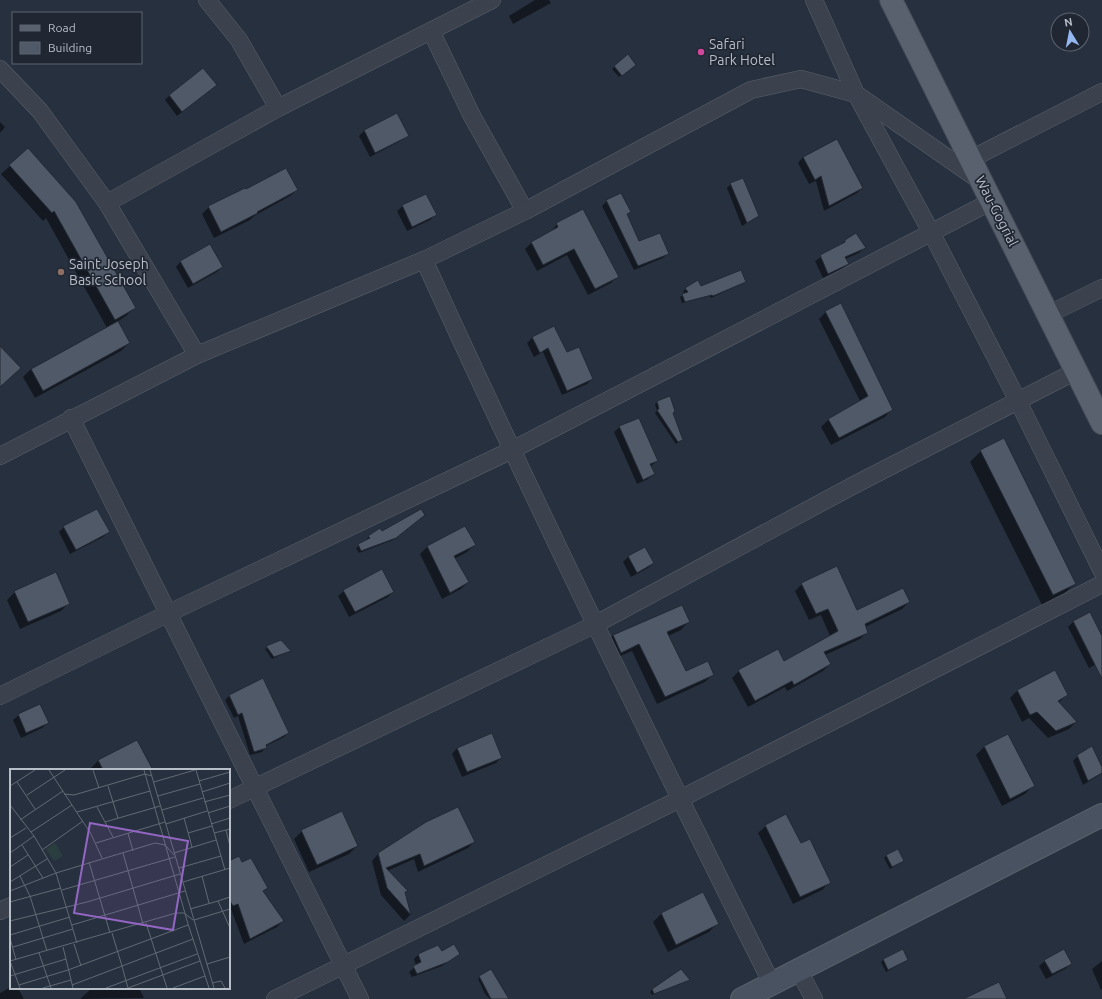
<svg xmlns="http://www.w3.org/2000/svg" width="1102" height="999" font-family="Ubuntu,sans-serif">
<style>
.shadow{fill:#0007}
.building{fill:#505968;stroke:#222935}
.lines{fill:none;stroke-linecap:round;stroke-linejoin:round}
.street-casing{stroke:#59606b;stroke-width:18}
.secondary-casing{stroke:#59606b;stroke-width:24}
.primary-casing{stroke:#444b57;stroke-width:24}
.street{stroke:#3b424e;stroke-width:17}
.secondary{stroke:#495260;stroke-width:22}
.primary{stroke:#59616e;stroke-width:22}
.hotel-dot{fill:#d1479c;stroke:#202733;stroke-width:1.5}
.education-dot{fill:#8d6e63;stroke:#202733;stroke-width:1.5}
.labels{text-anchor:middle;stroke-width:3.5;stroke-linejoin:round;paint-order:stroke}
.poi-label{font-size:14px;fill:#b7bec8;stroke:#202733;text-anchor:start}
.street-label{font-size:14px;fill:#b7bec8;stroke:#202733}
.inset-road{fill:none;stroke:#616975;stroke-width:1}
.view{fill:#9366c3;fill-opacity:0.15;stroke:#9366c3;stroke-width:2}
.inset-edge{fill:none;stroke:#b7bec8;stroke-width:2}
</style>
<rect width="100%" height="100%" fill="#27303e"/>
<g class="shadow">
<polygon points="535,0 549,0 551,3 513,24 509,16"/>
<polygon points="628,56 632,67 619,77 612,69"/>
<polygon points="215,85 177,116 165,100 170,95"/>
<polygon points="397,114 408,135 402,140 370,157 359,136 364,131"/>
<polygon points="0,122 5,127 0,133"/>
<polygon points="837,140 862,188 857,193 824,211 816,181 809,184 798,163 803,157"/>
<polygon points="28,150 134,308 126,316 117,322 129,343 121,351 35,398 23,377 31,369 107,328 46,218 43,221 1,174"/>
<polygon points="731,184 758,216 742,226 727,188"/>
<polygon points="297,190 290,196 254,216 250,220 214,238 202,214 209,207"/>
<polygon points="607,201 629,212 626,215 639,242 667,254 663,258 634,270 602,206"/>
<polygon points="403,206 435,215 430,220 407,231 397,211"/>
<polygon points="557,224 618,276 611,283 588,295 567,255 537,271 525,249 531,243 551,232"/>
<polygon points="845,241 864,248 859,253 845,259 848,264 842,269 823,278 815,261"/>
<polygon points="181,261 222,267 217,272 188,288 176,267"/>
<polygon points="745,282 711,298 710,296 682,303 680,297 685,294 683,291 686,289"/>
<polygon points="826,312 892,409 885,417 831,445 821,427 828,420 860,401 819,319"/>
<polygon points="553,327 567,353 592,379 587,384 562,395 543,352 534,357 527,343 532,338"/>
<polygon points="658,402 682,440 676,444 655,413 657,411 655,404"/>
<polygon points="620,427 657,461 650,467 654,474 648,479 637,484 614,432"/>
<polygon points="981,451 1075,583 1064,594 1042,605 970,462"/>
<polygon points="421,517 393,540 359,553 356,548 368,540 367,539 369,536"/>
<polygon points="64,527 108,532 103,537 70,554 59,532"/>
<polygon points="465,527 474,545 467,552 454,559 468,582 461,589 442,599 420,554 427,547"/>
<polygon points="645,548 653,563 648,568 631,577 623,562 628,557"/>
<polygon points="802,584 857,611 909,602 902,609 865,627 867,632 860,639 825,655 830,664 823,671 787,691 785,687 748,707 732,678 739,671 784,662 830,636 821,615 809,620 795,591"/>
<polygon points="344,591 393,592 388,597 349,617 338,596"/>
<polygon points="15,592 69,603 61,611 20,629 7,600"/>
<polygon points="688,622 681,630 668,636 685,673 713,674 705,682 657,704 632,651 613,659 606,643 613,635"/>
<polygon points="1073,622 1102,639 1102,661 1089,668 1068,627"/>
<polygon points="281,641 289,651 272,659 265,649"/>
<polygon points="262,680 288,733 284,737 266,746 262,752 250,755 238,716 234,718 225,700 229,696"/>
<polygon points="1018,690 1067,695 1058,703 1076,722 1069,729 1048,738 1029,718 1022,722 1010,698"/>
<polygon points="19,715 48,723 42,728 21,738 13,720"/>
<polygon points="137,741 152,770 91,770 90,769 98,761"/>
<polygon points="984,747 1033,786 1025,794 1002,806 976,755"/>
<polygon points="457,748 501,758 496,763 462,777 452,754"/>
<polygon points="1078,756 1102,769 1102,772 1098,776 1083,785 1073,761"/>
<polygon points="766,826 800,844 829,883 822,890 793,904 758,833"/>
<polygon points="302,831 357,846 349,854 309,872 294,839"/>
<polygon points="474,842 468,848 418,872 414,859 387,871 406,891 404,893 410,915 404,921 381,895 372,861 378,854"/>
<polygon points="886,856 903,861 890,869 884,858"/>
<polygon points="229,862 242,863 267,888 263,892 283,921 277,927 244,944 231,909 229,911"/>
<polygon points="661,914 717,924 709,932 668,952 653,922"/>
<polygon points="438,946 441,952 459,954 442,966 412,977 409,972 416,966 414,959 418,955"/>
<polygon points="883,960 907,960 886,972 881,962"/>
<polygon points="1045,961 1071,964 1065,969 1046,979 1039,966"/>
<polygon points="1102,961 1102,989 1101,990 1092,969"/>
<polygon points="480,977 507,999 490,999 485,994 478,979"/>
<polygon points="688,980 652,995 650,992 652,989"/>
<polygon points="11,987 18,988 24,999 0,999 0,993"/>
<polygon points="92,988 139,988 144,998 81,999 81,998"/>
</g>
<g class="building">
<polygon points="628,54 636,65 622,76 614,66"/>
<polygon points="203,68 217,85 182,112 169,95"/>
<polygon points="397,113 409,136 375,153 364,130"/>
<polygon points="837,139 863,188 829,206 821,176 815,180 803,157"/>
<polygon points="28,148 76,202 136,308 115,320 54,211 52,213 9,165"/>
<polygon points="286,168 298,190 257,212 258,213 221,232 208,206 245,188 246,189"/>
<polygon points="743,178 759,216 747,223 730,183"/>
<polygon points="621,193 631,212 627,214 639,241 660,233 669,254 638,266 606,200"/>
<polygon points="426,194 437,215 412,227 402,205"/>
<polygon points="583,209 619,277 595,289 574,249 543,265 531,242 558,227 556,223"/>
<polygon points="856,233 866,248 845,257 849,264 828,274 820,255 845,242 845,240"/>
<polygon points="210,244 223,267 193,284 180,261"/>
<polygon points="741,270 746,282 713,296 712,295 685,302 682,294 688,292 685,288 698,280 701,286"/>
<polygon points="841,303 893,410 839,438 828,419 868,396 825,311"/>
<polygon points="118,321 130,343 43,391 31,369"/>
<polygon points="554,326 567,352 579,347 593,379 567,391 548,348 540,353 532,337"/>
<polygon points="0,346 21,368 0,387"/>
<polygon points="670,396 675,411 673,413 683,440 678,442 657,410 659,409 657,401"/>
<polygon points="639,418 658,461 650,464 655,474 643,480 619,426"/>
<polygon points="1004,438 1076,584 1053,595 980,450"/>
<polygon points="97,509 110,532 76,550 63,526"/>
<polygon points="421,509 425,515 396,538 361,551 358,544 370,538 368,536 380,528 382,531"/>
<polygon points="465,526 476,545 454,556 469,582 450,593 427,546"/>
<polygon points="645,547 654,563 637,573 628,556"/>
<polygon points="837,566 857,610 903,588 910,602 865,624 868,633 824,652 831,664 794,685 792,681 755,701 738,670 778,649 784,661 838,631 828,609 816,614 801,583"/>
<polygon points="382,569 394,592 355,612 343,590"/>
<polygon points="56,572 70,604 28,622 14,591"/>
<polygon points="682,605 690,622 667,632 686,671 708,661 714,675 665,697 639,644 621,653 613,635"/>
<polygon points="1090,612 1102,636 1102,679 1073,621"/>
<polygon points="281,640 291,651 274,657 266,646"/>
<polygon points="1055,670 1068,695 1058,701 1077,722 1056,731 1037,712 1030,715 1017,690"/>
<polygon points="263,678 289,733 266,745 267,748 254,752 242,713 238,715 229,695"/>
<polygon points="40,704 49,723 26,733 18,714"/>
<polygon points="492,733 502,758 467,772 457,748"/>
<polygon points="1008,734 1035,786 1010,799 984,746"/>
<polygon points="137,740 153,770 103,770 98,760"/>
<polygon points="1092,746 1102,767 1102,773 1088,781 1077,755"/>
<polygon points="458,807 475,842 424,866 420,854 386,868 408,891 405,892 411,915 387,888 378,853 426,822"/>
<polygon points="342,811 358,846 317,865 301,830"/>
<polygon points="786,814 801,843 810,839 831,883 800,897 765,825"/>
<polygon points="898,849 904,861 892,867 886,855"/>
<polygon points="239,856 242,862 251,858 268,888 263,891 284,921 250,939 238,904 233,906 229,899 229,861"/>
<polygon points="703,892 719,924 676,945 661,913"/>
<polygon points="454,944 460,954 448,962 417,974 413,966 421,962 418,954 438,945 442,951"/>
<polygon points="903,949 908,960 888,970 883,959"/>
<polygon points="1064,949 1072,964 1052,974 1044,960"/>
<polygon points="491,969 509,999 491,999 479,976"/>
<polygon points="681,969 690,980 654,994 652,989"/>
<polygon points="999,982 1007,999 963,999"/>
</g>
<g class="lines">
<defs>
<g id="street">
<polyline points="207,0 239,40 278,108"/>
<polyline points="814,0 856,94 931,232 1018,401 1102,571"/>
<polyline points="431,31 472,116 525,211"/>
<polyline points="0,69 40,111 107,203 197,355"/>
<polyline points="971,159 1102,92"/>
<polyline points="107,203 278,108 492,0"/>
<path d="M424,260C535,503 652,744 772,984"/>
<polyline points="1049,314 1102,288"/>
<polyline points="71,418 360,999"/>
<polyline points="0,456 197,355 424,260 525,211 751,90 801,79 856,94 982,182"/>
<polyline points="0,696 169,613 512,450 992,201"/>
<polyline points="229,800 596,624 856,484 1076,371"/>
<polyline points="0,911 11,906"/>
<polyline points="799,971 814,999"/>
<polyline points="275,999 680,799 1102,584"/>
</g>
<polyline id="secondary" points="742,999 1102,815"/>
<polyline id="primary" points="891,0 1102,423"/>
</defs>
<use href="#street" class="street-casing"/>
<use href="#secondary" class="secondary-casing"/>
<use href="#primary" class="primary-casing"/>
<use href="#street" class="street"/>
<use href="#secondary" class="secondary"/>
<use href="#primary" class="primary"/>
</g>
<circle class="hotel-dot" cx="701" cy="52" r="4"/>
<circle class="education-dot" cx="61" cy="272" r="4"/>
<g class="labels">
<g class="poi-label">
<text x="709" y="49">Safari<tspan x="709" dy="16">Park Hotel</tspan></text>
<text x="69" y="269">Saint Joseph<tspan x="69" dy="16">Basic School</tspan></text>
</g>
<g class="street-label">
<text transform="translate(997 211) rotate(63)" y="5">Wau-Gogrial</text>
</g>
</g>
<g transform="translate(10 769)">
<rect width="220" height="220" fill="#27303e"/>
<path d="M45,74L53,87L44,92L36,80Z" fill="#2a3e40"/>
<path class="inset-road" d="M39,1L81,65L92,89M83,1L89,19M134,1L178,155L199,219M140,1L204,219M186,1L215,101M189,12L220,3M7,13L25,40M144,13L185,1M0,17L25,1M98,17L108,49M192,23L220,14M54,25L64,26L135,5L142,7M17,26L55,1M148,27L190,15M194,33L220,26M0,36L24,67L46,104L67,174M87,38L103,68M152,41L193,29M67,43L140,22M198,44L220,37M174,49L182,78M10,51L53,22M95,53L150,37M156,55L197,42M201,55L220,49M216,61L220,77M21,63L62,36M118,64L123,82M178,64L202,57M204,64L220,60M0,69L16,59M86,74L155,53M12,76L33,109M32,81L73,52M0,84L24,67M113,84L133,155M164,84L206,71M79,93L100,164M0,98L18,86M169,99L211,87M10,107L20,127L37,182M192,107L199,134M0,113L37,90M173,113L220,99M52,121L165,88M0,122L46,104L145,74L155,76L164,86M220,128L208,132L220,159M0,133L51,119M180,140L208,132M184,151L220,140M0,152L77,133L170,105M136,154L157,219M62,156L175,122M102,164L112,197L116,212L118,219L190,192M0,166L60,148M0,169L6,191M64,175L71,197M3,178L63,160M53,178L63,219M29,184L41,219M197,195L220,188M0,207L56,190M202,214L211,212L215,219M9,216L58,201L178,156M62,216L183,170M10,219L0,192L166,144H174L183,151M33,219L61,211M96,219L187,185M163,219L195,207"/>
<path class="view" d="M80,54L178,72L163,161L64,144Z"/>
<rect width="220" height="220" class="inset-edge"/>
</g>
<rect x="12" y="12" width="130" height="52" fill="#202733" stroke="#5c636f"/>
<rect x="20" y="25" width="20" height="6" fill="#59616e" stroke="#5c636f"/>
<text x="48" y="32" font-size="12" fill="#b7bec8">Road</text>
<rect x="20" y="42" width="20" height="12" fill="#505968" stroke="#5c636f"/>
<text x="48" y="52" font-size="12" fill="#b7bec8">Building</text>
<g transform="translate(1070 32) rotate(350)"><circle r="19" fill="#202733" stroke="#5c636f"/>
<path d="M0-3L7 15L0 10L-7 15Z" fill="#95b7f0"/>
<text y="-6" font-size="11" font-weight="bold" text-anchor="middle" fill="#b7bec8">N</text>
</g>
</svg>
